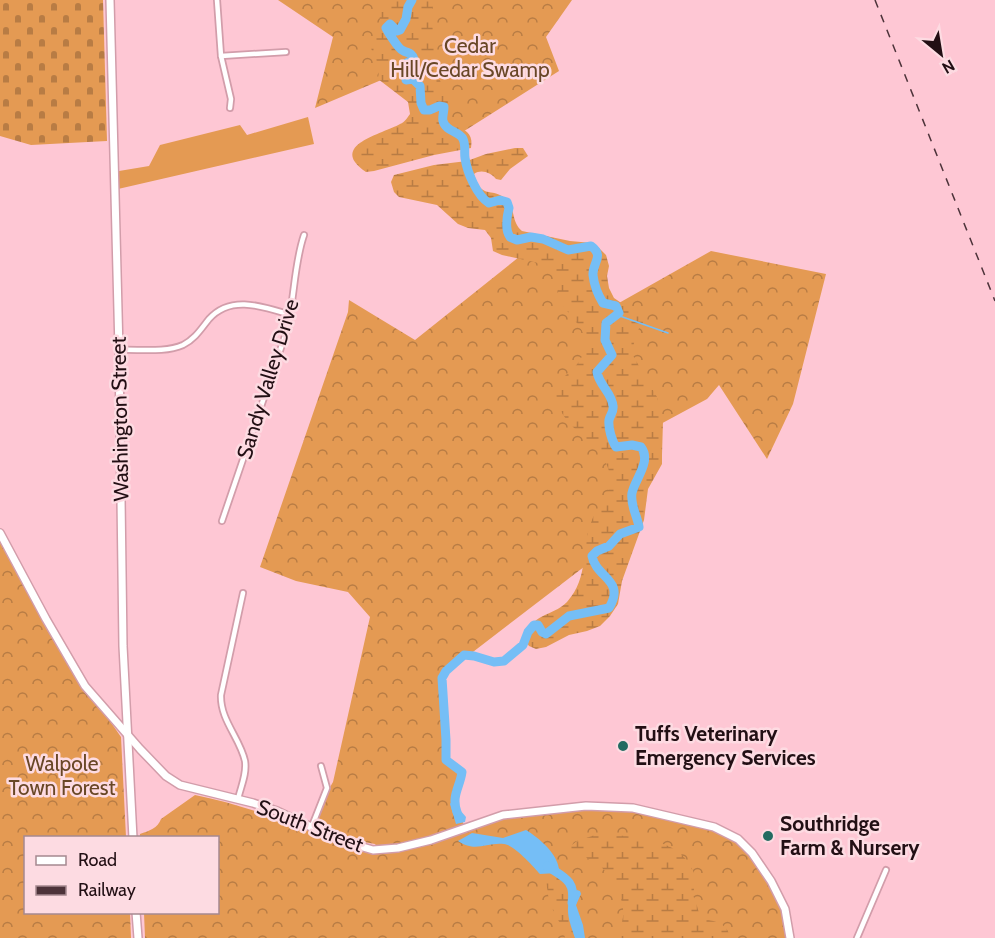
<svg xmlns="http://www.w3.org/2000/svg" width="995" height="938" font-family="Cabin,sans-serif">
<style>
.green{fill:#e49a53}
.forest{fill:url(#forest-crowns)}
.wetland{fill:url(#wetland-marsh)}
.cemetery{fill:url(#cemetery-stones)}
.water{fill:#75bef6}
.lines{fill:none;stroke-linecap:round;stroke-linejoin:round}
.stream{stroke:#75bef6;stroke-width:1.5}
.river{stroke:#75bef6;stroke-width:9}
.street-casing{stroke:#d29daa;stroke-width:8}
.secondary-casing{stroke:#d29daa;stroke-width:10}
.street{stroke:#fff;stroke-width:4.5}
.secondary{stroke:#fff;stroke-width:7}
.rail{stroke:#4d333a;stroke-width:1.5;stroke-dasharray:8 8;stroke-linecap:butt}
.poi-dot{fill:#236b61;stroke:#fddbe2;stroke-width:2}
.labels{text-anchor:middle;stroke-width:5;stroke-linejoin:round;paint-order:stroke}
.park-label{font-size:21px;fill:#694726;stroke:#fddbe2}
.street-label{font-size:21px;fill:#220f14;stroke:#fddbe2}
.poi-label{font-size:21px;font-weight:bold;fill:#220f14;stroke:#fddbe2;text-anchor:start}
</style>
<defs>
<pattern id="forest-crowns" width="20" height="18" patternUnits="userSpaceOnUse" patternTransform="scale(1.5)"><rect width="20" height="18" fill="#e49a53"/><path d="M2 6a3 3 0 1 1 6 0M12 15a3 3 0 1 1 6 0" fill="none" stroke="#b87c44"/></pattern>
<pattern id="wetland-marsh" width="20" height="14" patternUnits="userSpaceOnUse" patternTransform="scale(1.5)"><rect width="20" height="14" fill="#e49a53"/><path d="M1 5h8M5 5V1M11 12h8M15 12V8" fill="none" stroke="#b87c44"/></pattern>
<pattern id="cemetery-stones" width="16" height="16" patternUnits="userSpaceOnUse" patternTransform="scale(1.5)"><rect width="16" height="16" fill="#e49a53"/><path d="M2 7V4a2 2 0 0 1 4 0v3zM10 15v-3a2 2 0 0 1 4 0v3z" fill="#b87c44"/></pattern>
</defs>
<rect width="100%" height="100%" fill="#fec7d4"/>
<polygon class="green" points="308,117 314,144 118,189 113,172 149,166 160,145 240,125 247,135"/>
<g class="forest">
<polygon points="278,0 572,0 546,37 559,71 450,140 405,70 315,108 333,37"/>
<path d="M711,251L826,274L793,404L767,459L719,385L707,399L631,440L593,560L469,655L459,658L442,678L446,740V760L462,772L455,789L454,803L465,827L484,820L615,806L714,827L738,839L777,891L790,938H145L144,913L218,912V838L140,837V834C149,831 158,828 161,819L195,795C234,803 269,815 306,829C331,839 353,853 381,853L375,844L352,840L310,822L333,782L370,617L348,592L296,581L260,567L348,312L349,300L415,340L524,253L597,272L603,312Z"/>
<polygon points="0,533 92,695 121,737 126,837 26,838 26,912 130,913 131,938 0,938"/>
</g>
<g class="wetland">
<path d="M372,0H435L431,13L437,72L451,111C447,133 476,123 471,148L434,155L374,171L366,172C327,145 383,134 400,124C405,122 407,118 410,114L408,102L378,79C382,60 370,57 370,39C384,26 382,15 372,0Z"/>
<path d="M515,148H523L528,156L510,169L501,180L496,179C490,172 481,169 474,174C481,200 491,187 505,198C516,205 510,221 522,231L570,241L592,243L599,248L606,255L609,266L607,276L609,288L614,298L642,317L643,324L636,332L632,354L657,397L663,421L662,455V464L648,489L644,520L622,581L618,604L610,616L600,626L587,631L569,635L546,647L536,649L529,646L525,640C532,611 551,618 567,602C590,576 580,549 592,520C596,508 609,496 610,484C614,443 556,432 556,392C557,378 574,371 580,360C597,333 570,320 560,300C557,294 559,288 557,282C554,275 548,269 543,264L502,255L493,251L491,238L485,230L468,228L458,224L437,205L399,197L394,192L391,182L394,175L434,165L467,161L486,154Z"/>
<path d="M595,835C627,835 681,836 694,873C696,881 694,888 693,896C698,903 697,914 703,919C715,921 728,923 730,938H607C612,935 618,930 621,925C629,907 615,878 600,866C590,859 581,855 570,852L568,848L577,841Z"/>
<path d="M550,872L568,884L571,888L568,918L579,938H565C563,925 556,918 551,906C546,895 550,883 540,874Z"/>
</g>
<polygon class="cemetery" points="0,0 103,0 107,141 31,145 0,136"/>
<g class="water">
<polygon points="457,800 460,810 466,817 465,822 456,824 450,804 452,801"/>
<path d="M526,830C539,838 557,853 559,869L557,873L540,874C533,866 514,845 504,844C486,842 476,853 458,841L472,833L503,838Z"/>
<path d="M577,890L580,891L581,894L576,905L583,925L585,938H575C570,923 561,903 577,890Z"/>
</g>
<g class="lines">
<polyline class="stream" points="617,315 668,333"/>
<g class="river">
<path d="M412,0L408,7L406,19L400,30L397,31L390,24L386,28C388,32 398,48 402,50C408,54 411,51 414,59L405,64L406,80L413,79L420,86L421,103L424,110H430L439,106L444,107C444,112 442,117 443,121C446,132 459,131 463,139C466,145 464,152 465,158C467,172 477,196 489,203L500,200L507,202L509,208C507,216 505,230 510,237L517,240L531,237L543,239L568,250L591,246C605,256 592,263 593,275C594,284 598,295 603,303L616,306L619,313L606,323L605,340L612,355L597,372C599,385 612,393 613,406C614,412 610,415 609,420C608,428 612,441 616,447L632,445L641,447C652,461 635,479 632,493C630,505 637,515 639,527L620,534L609,546L597,551L592,556C596,578 626,580 609,608L569,616L546,634L542,632L538,625H534L528,632L523,645L504,661L494,662L474,656L464,655L446,671L442,678L446,740V760L462,772C460,787 451,796 457,812"/>
<path d="M547,866C563,877 576,880 572,903"/>
</g>
<defs>
<g id="street">
<polyline points="217,0 221,56 231,99 230,108"/>
<polyline points="221,56 286,52"/>
<path d="M119,350C138,349 165,353 183,345C195,339 201,329 209,319C231,294 264,307 291,315"/>
<path d="M222,521L285,336C295,303 293,267 304,235"/>
<path d="M238,799C241,786 247,774 245,761C240,738 220,720 221,695L243,593"/>
<polyline points="312,826 327,788 321,766"/>
<polyline points="857,938 886,870"/>
</g>
<g id="secondary">
<polyline points="110,0 119,350 123,646 133,838"/>
<polyline points="0,533 46,619 85,686 140,749 166,776 180,785 253,803 277,811 339,840 373,850 398,848 431,840 503,815 586,806 633,808 714,827 738,839 752,853 771,881 785,909 790,938"/>
<polyline points="136,912 138,938"/>
</g>
</defs>
<use href="#street" class="street-casing"/>
<use href="#secondary" class="secondary-casing"/>
<use href="#street" class="street"/>
<use href="#secondary" class="secondary"/>
<polyline class="rail" points="875,0 995,301"/>
</g>
<g class="poi-dot">
<circle cx="623" cy="746" r="6"/>
<circle cx="768" cy="836" r="6"/>
</g>
<g class="labels">
<g class="park-label">
<text x="470" y="53">Cedar<tspan x="470" dy="24">Hill/Cedar Swamp</tspan></text>
<text x="62" y="771">Walpole<tspan x="62" dy="24">Town Forest</tspan></text>
</g>
<g class="street-label">
<text transform="translate(268 379) rotate(-73)" y="7">Sandy Valley Drive</text>
<text transform="translate(120 419) rotate(-91)" y="7">Washington Street</text>
<text transform="translate(310 826) rotate(21)" y="7">South Street</text>
</g>
<g class="poi-label">
<text x="635" y="741">Tuffs Veterinary<tspan x="635" dy="24">Emergency Services</tspan></text>
<text x="780" y="831">Southridge<tspan x="780" dy="24">Farm &amp; Nursery</tspan></text>
</g>
</g>
<rect x="24" y="836" width="195" height="78" fill="#fddbe2" stroke="#a58990" stroke-width="1.5"/>
<rect x="36" y="856" width="30" height="9" fill="#ffffff" stroke="#a58990" stroke-width="1.5"/>
<text x="78" y="866" font-size="18" fill="#220f14">Road</text>
<rect x="36" y="886" width="30" height="9" fill="#4d333a" stroke="#a58990" stroke-width="1.5"/>
<text x="78" y="896" font-size="18" fill="#220f14">Railway</text>
<g transform="translate(941 54) rotate(150)" stroke="#fddbe2" stroke-width="4.5" paint-order="stroke">
<path d="M0-4.5L10 22L0 15L-10 22Z" fill="#220f14"/>
<text y="-9" font-size="16" font-weight="bold" text-anchor="middle" fill="#220f14">N</text>
</g>
</svg>
